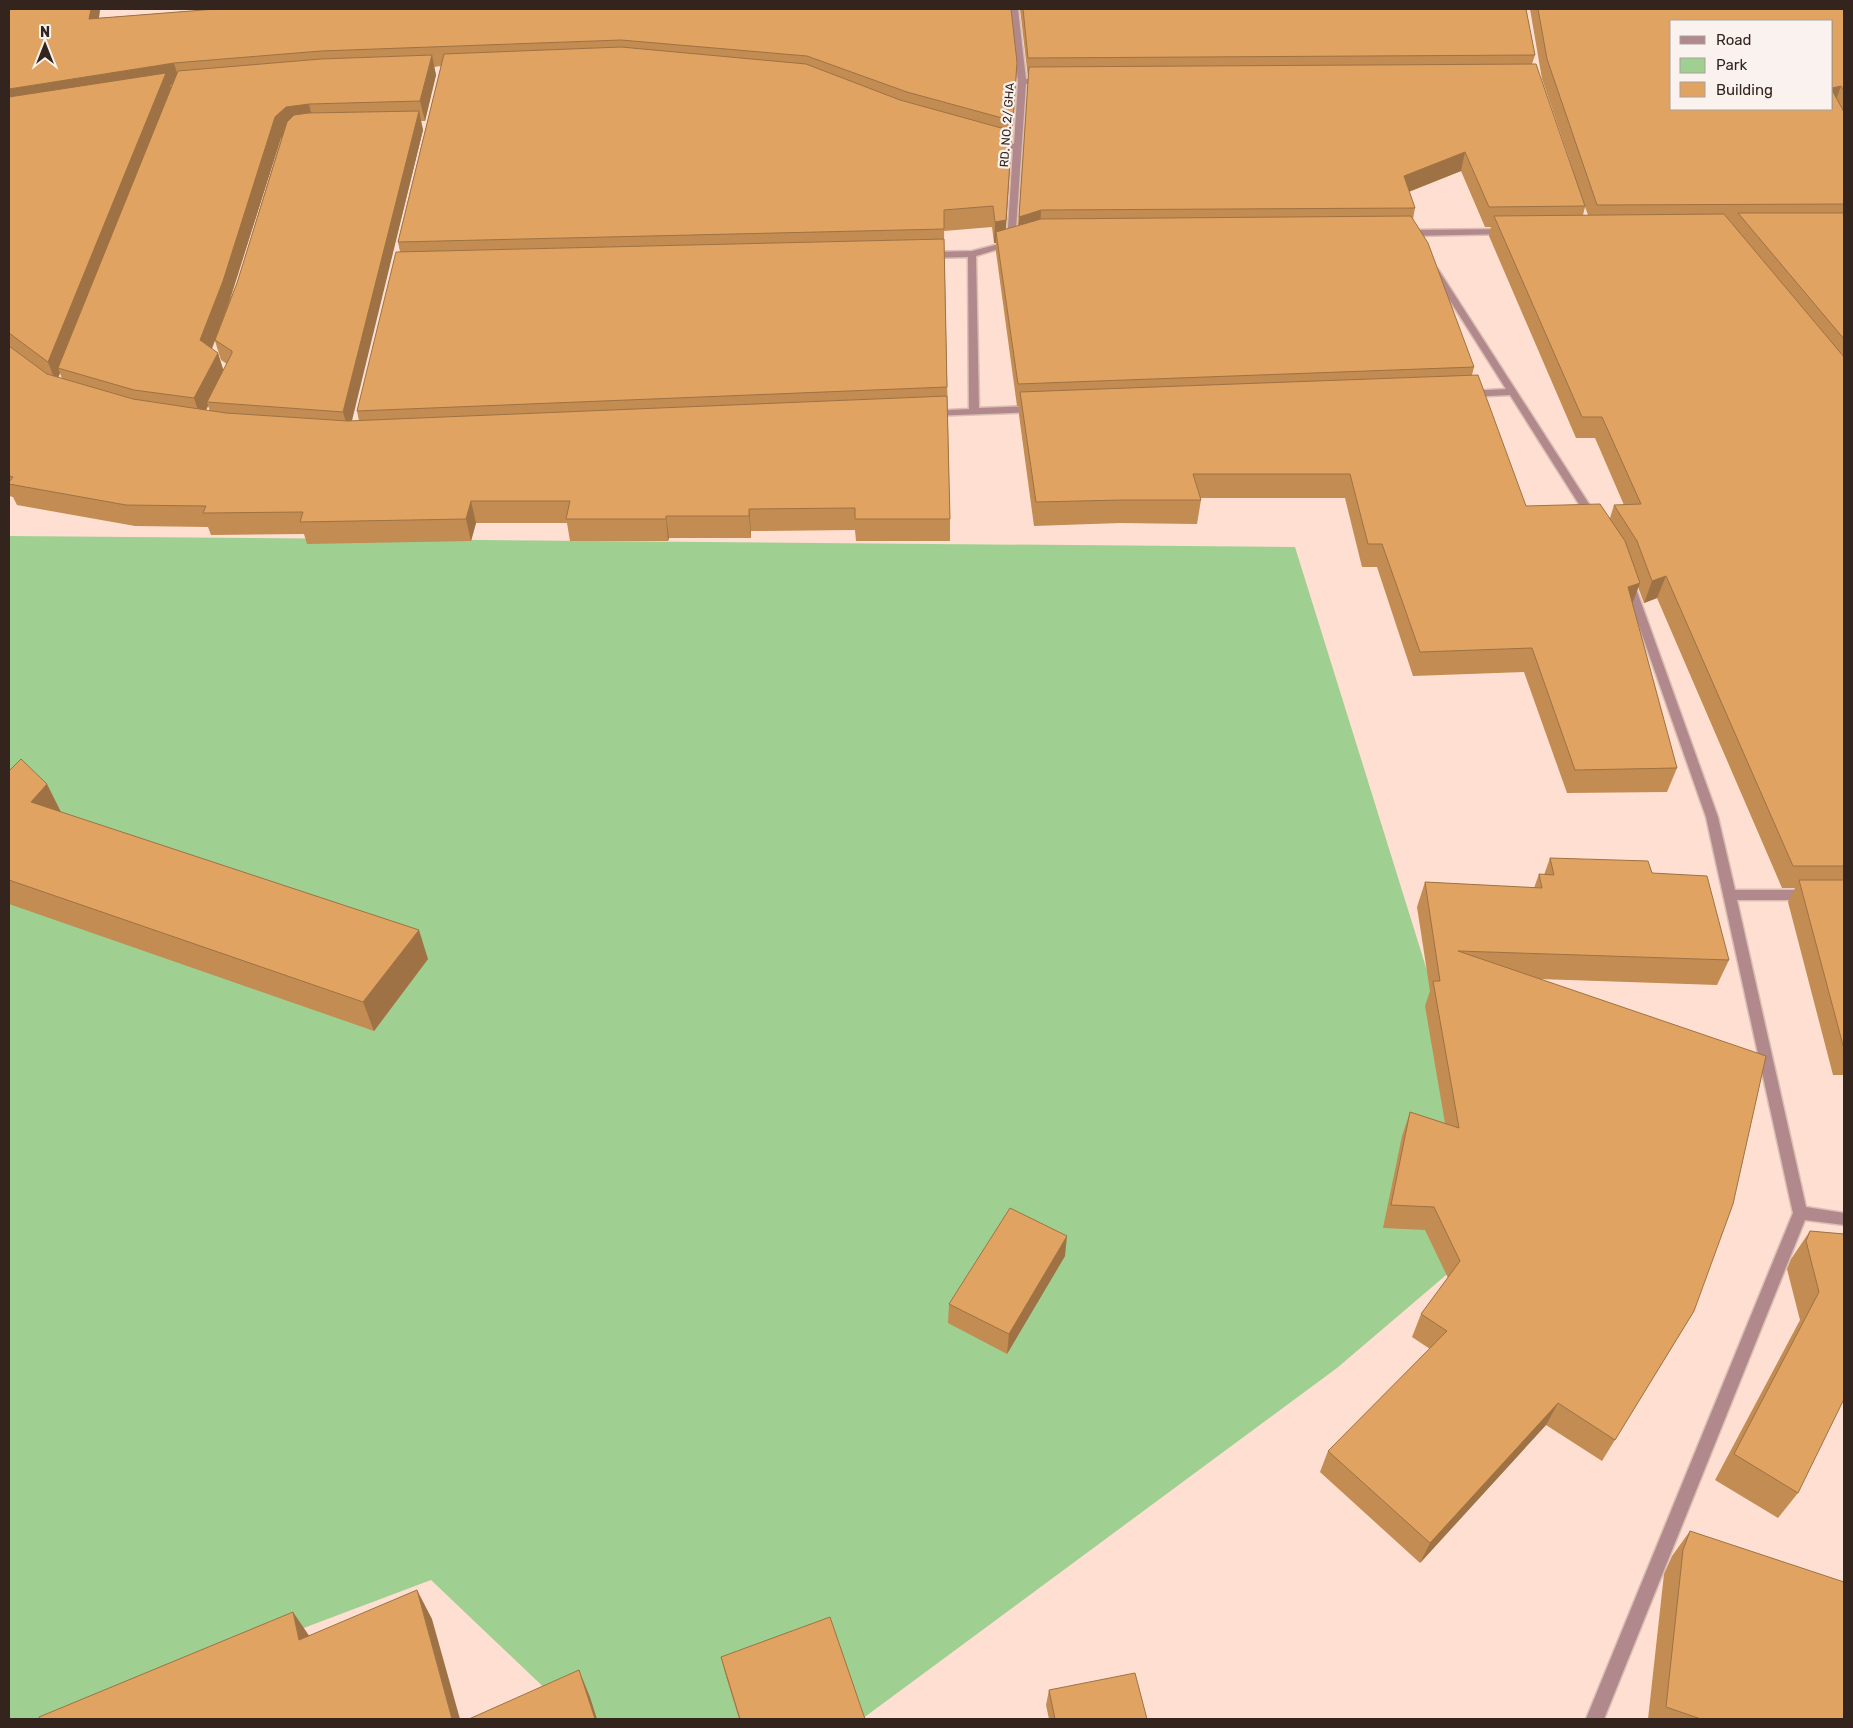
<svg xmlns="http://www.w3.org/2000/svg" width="1853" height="1728" font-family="Rubik,sans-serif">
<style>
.green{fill:#a0d091}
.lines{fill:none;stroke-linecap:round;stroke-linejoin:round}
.street-casing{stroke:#dabeb2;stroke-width:3}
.street{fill:#b1898d;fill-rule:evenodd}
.wall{fill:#c28c53;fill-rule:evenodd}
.shaded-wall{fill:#9e7244}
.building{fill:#e1a361;stroke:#9e7244}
.labels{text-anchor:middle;stroke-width:4.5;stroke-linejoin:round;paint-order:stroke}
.far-street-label{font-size:12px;fill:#33251e;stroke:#faf2ef}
</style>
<rect width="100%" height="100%" fill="#ffdfd2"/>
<polygon class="green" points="9,536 1295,547 1506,1224 1337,1368 862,1719 577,1719 431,1580 62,1719 9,1719"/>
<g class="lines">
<defs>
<g id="street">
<polygon points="1010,9 1018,9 1026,79 1044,79 1048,81 1044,83 1026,84 1015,244 976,256 979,408 1035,406 1040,409 1035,412 930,416 925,413 927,411 969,409 968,257 929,258 925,255 929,252 972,251 1007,242 1013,149 991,141 995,139 1014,144 1018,82"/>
<polygon points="1507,229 1511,232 1510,234 1407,236 1403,233 1407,230"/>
<polygon points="1434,266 1438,269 1598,518 1597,520 1589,520 1510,395 1468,397 1463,394 1468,391 1506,389 1430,269"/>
<polygon points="1629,580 1634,583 1718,817 1735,890 1807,890 1811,892 1813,895 1811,898 1807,900 1737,900 1806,1207 1844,1213 1844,1225 1805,1220 1604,1719 1586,1719 1793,1213 1706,817 1624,583"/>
</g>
</defs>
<use href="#street" class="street-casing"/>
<use href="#street" class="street"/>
</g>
<g class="wall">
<path d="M9,9H100L99,18L216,9L1017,62L1006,229L1018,226L1028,78L1020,9H1526L1535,55L1532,64L1573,170L1542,79L1530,9H1844V1075H1833L1788,902L1795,888H1782L1657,598L1644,603L1638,587L1632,603L1677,768L1667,792L1567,793L1524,672L1413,676L1377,567H1362L1345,498H1200L1201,500L1197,524L1120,523L1034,526L1019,415V406H1017L996,252V243H994L992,227L944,231L950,519V541H856L855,530L751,531V538H669L668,541H570L567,523H476L471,541L307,544L304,534L211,535L208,527L135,526L17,505L13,497L9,496ZM441,66L398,242L400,252L357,411L359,421H351L423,130L421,121H425L436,75L434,67ZM282,136L237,283L229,303L281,138ZM1461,171L1485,227H1491L1489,236L1576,438H1595L1624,505H1614L1610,518L1526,506L1472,375L1474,367L1413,219L1415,208L1409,192ZM1585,207L1588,215H1583ZM215,341L221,360L227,364L223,371L218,353L212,349ZM60,373L62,379L58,378ZM208,406L210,411L206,410Z"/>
<polygon points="9,771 61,812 428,959 374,1031 9,904"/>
<polygon points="1550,858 1652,873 1729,960 1717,985 1539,979 1694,1311 1602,1461 1546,1425 1420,1563 1320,1472 1328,1451 1430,1349 1412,1337 1421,1314 1448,1278 1425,1230 1383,1228 1402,1136 1410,1112 1445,1123 1425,1006 1430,991 1417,907 1425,882 1534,888 1539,874 1544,875"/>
<polygon points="1810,1231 1844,1234 1798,1493 1778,1518 1715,1480 1800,1320 1787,1269 1791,1259"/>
<polygon points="1065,1256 1007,1354 948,1323 949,1304"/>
<polygon points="1690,1531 1844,1719 1648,1719 1664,1574 1672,1556"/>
<polygon points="721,1657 865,1719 739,1719 725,1673"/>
<polygon points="1049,1690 1147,1719 1049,1719 1046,1705"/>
</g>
<g class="shaded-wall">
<polygon points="91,9 100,9 96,38 89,19"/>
<polygon points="432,55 436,75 425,121 420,101"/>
<polygon points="1017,62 1016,82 1012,142 1013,121"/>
<polygon points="174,63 180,83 170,85 172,92 58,368 60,373 56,383 48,362 9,110 9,89"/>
<polygon points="1841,86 1834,106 1832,106 1832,88"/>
<polygon points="309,104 314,124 292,127 281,138 229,302 207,361 200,340 275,117 286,107"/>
<polygon points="419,111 423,130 349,433 343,412"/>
<polygon points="1012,131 1005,241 996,232 996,243 994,243 995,222"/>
<polygon points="1465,152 1461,171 1400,195 1404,176"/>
<polygon points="1041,210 1040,230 1018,236 1019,217"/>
<polygon points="218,353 225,375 207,402 208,406 201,420 194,398"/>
<polygon points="471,501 476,523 471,541 466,519"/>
<polygon points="749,509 751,531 751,538 749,516"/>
<polygon points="666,516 669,538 668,541 666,519"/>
<polygon points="1666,576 1657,598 1644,603 1652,581"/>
<polygon points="1640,583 1631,607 1628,587"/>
<polygon points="47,784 62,814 31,802"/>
<polygon points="419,930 428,959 374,1031 363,1002"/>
<polygon points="1067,1236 1065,1256 1007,1354 1009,1334"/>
<polygon points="1558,1403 1546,1425 1420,1563 1430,1543"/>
<polygon points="417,1590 432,1619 460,1719 452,1719"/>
<polygon points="293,1612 312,1640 299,1640"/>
<polygon points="579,1670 590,1697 597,1719 595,1719"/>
</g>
<g class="building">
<polygon points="9,9 91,9 89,19 216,9 1011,9 1017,62 1013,121 907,92 807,56 621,40 321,51 174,63 9,89"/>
<polygon points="1023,9 1526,9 1535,55 1028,58"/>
<polygon points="1538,9 1844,9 1844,91 1841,86 1832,88 1832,90 1832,21 1672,21 1672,109 1832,109 1832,90 1844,112 1844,204 1597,205 1547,59"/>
<polygon points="621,47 806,64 900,100 1012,131 1006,220 995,222 993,206 944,210 944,229 398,242 444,54"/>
<polygon points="432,55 420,101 309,104 286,107 275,117 223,281 200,340 218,353 194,398 134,390 58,368 178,71 321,59"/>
<polygon points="1536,64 1585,206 1489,207 1465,152 1404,176 1415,208 1041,210 1019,217 1029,67"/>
<polygon points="166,73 48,362 9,333 9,97"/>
<polygon points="419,111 343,412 207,402 232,353 232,351 215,340 237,283 287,122 294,115 309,113"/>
<polygon points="1738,213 1844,213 1844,339"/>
<polygon points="1724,214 1844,357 1844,866 1793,866 1666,576 1652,581 1637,541 1614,505 1641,504 1602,417 1582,417 1494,216"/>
<polygon points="1411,216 1428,243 1474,367 1018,384 996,232 1041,219"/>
<polygon points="944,239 947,387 357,411 396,252"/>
<polygon points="9,346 47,374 133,399 226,413 348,421 947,396 950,519 855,519 855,508 749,509 749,516 666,516 666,519 566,519 570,501 471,501 466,519 300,522 303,512 203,513 206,506 126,505 9,484 9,482 13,477 9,476"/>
<polygon points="1478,375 1526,506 1600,504 1625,541 1640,583 1628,587 1677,768 1575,770 1532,648 1420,652 1382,544 1368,544 1350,474 1193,474 1201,500 1123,500 1036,502 1020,392"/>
<polygon points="21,759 47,784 31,802 419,930 363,1002 9,880 9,771"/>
<polygon points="1550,858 1648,861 1652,873 1707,876 1729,960 1458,951 1766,1056 1733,1204 1694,1311 1615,1440 1558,1403 1430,1543 1328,1451 1447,1331 1421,1314 1460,1261 1434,1207 1391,1205 1410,1112 1459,1128 1433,981 1440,981 1425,882 1542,888 1539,874 1554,875"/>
<polygon points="1799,880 1844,880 1844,1049"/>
<polygon points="1010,1208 1067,1236 1009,1334 949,1304"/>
<polygon points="1810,1231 1844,1234 1844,1399 1798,1493 1734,1454 1819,1292 1806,1241"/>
<polygon points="1690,1531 1844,1582 1844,1719 1701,1719 1666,1707 1683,1550"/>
<polygon points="417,1590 452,1719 40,1719 39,1717 293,1612 299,1640"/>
<polygon points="830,1617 865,1719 740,1719 721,1657"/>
<polygon points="579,1670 595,1719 469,1719"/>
<polygon points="1135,1673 1147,1719 1055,1719 1049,1690"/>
</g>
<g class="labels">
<g class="far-street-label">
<text transform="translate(1007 125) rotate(-86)" y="4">RD. NO. 2/ GHA</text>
</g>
</g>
<rect width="1853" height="1728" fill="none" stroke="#33251e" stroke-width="20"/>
<rect x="1670" y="20" width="162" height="90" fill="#faf2ef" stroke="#aaa09b"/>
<rect x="1680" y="36" width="25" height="8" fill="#b1898d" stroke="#aaa09b"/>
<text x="1716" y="45" font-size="15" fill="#33251e">Road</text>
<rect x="1680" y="58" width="25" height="15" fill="#a0d091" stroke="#aaa09b"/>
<text x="1716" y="70" font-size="15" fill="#33251e">Park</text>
<rect x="1680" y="82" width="25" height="15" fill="#e1a361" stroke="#aaa09b"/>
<text x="1716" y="95" font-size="15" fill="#33251e">Building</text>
<g transform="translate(45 45)" stroke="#faf2ef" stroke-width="4" paint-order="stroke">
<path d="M0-4L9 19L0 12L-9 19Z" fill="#33251e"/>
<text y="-8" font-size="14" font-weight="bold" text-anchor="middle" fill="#33251e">N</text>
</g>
</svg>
